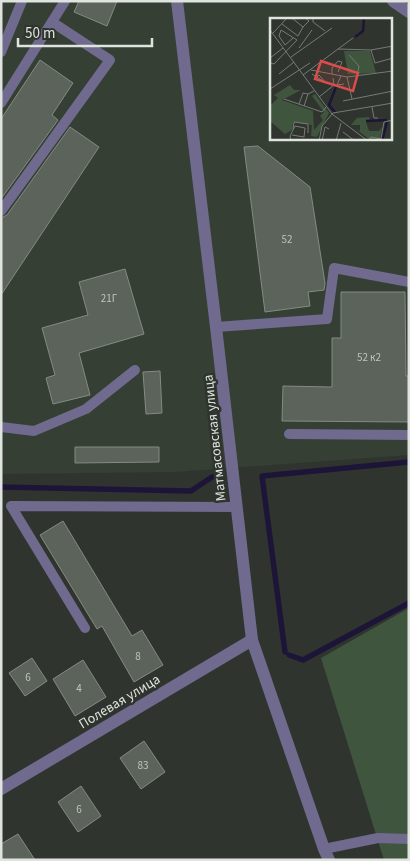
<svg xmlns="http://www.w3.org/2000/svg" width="410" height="861" font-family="'Source Sans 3',sans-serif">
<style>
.built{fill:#353f34;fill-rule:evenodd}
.green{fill:#40553e}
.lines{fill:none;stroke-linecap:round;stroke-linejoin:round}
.stream{stroke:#1d1538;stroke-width:5.5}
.building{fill:#5c635b;stroke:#838b82}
.service{stroke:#6f6a8e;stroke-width:10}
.minor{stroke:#6f6a8e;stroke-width:12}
.labels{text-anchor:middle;stroke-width:5;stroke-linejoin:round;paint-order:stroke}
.number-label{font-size:11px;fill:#bfc4be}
.street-label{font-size:14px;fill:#e0e4df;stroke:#2f352e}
.inset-river{fill:none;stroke:#1d1538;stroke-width:2.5}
.inset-road{fill:none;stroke:#767b75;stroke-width:1}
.view{fill:#d84e4d;fill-opacity:0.15;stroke:#d84e4d;stroke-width:2.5}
.inset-edge{fill:none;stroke:#e0e4df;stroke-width:2.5}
</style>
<rect width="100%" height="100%" fill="#2f352e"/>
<path class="built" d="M1,1H409V455L175,472L1,474ZM271,19H391V139H271Z"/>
<polygon class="green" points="409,608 409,860 384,860 321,658"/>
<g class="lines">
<g class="stream">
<polyline points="1,487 191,491 212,477"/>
<polyline points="285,652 262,476 409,462"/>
<polyline points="289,655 303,660 409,603"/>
</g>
</g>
<g class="building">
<polygon points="79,1 117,1 107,26 74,12"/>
<polygon points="40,60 73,83 52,115 58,120 1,199 1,119"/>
<polygon points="70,127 99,147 1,295 1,218 7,215"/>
<polygon points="258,146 310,187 325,283 324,290 308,292 310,306 265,312 244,147"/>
<polygon points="125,269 144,334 79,353 90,395 53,404 46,378 55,375 42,328 88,315 79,282"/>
<polygon points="341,292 405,292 406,376 409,376 409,422 282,421 283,386 332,387 332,338 341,338"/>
<polygon points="160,371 162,413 146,414 143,372"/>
<polygon points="75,447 159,447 159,462 75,463"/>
<polygon points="63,521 132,636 142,630 163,665 134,682 102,626 97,629 40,535"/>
<polygon points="32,658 47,681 25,696 9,673"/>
<polygon points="83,660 106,697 75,716 53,679"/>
<polygon points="144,741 165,772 141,789 120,758"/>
<polygon points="81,786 101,816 78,832 58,802"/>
<polygon points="18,834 35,860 1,860 1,844"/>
</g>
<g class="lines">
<g class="service">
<polyline points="1,52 22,1"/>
<polyline points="1,103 65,1"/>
<polyline points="1,211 110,60 52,22"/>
<polyline points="216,327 327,319 334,268 409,282"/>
<polyline points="1,427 34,431 86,409 135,370"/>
<polyline points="289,434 409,435"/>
<polyline points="85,628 11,506 237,507"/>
<polyline points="324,849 378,838 409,839"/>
</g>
<g class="minor">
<polyline points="177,1 216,327 252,640 324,849 329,860"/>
<polyline points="393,1 409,12"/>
<polyline points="1,789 252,640"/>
</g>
</g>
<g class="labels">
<g class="number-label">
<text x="287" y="243">52</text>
<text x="109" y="302">21Г</text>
<text x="369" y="361">52 к2</text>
<text x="138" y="660">8</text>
<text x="28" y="681">6</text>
<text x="79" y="692">4</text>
<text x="143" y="769">83</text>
<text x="79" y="813">6</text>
</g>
<g class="street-label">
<text transform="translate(214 438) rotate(-96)" y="5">Матмасовская улица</text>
<text transform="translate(119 701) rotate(-31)" y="5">Полевая улица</text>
</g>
</g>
<g transform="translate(270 18)">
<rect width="122" height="122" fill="#2f352e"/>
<path d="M74,33H100L106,55L78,56ZM20,67L24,72H31L12,82L43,93L44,112L53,102L50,98L54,94L42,78L45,76L59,95L47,119L41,118L42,107L23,104L22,112L15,116L0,103V88L8,80L4,77ZM99,99L100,102L117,100L96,104L99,113H109L112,109L110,120L99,121L86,111L90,113V107H81L87,100Z" fill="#40553e"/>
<path class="inset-river" d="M85,19L93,13L94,0M65,94L59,87L66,69M96,103L117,102M112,123L117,104"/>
<path class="inset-road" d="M22,0L33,9L39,3L35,0M43,0V4L55,13M12,6L28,18L33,9M0,12L62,96L98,123M3,15L17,0M29,30L42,12M68,31L83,20M101,32L105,45L123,40M79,37L89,48L87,59M21,39L62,10M0,40L13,30M0,45L4,46L27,22L11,12L9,18L15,27L23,20M41,52L77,59L123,53M9,56L24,44M42,56L56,65L49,57L47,59M62,56V50L68,43L72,44L68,54M33,57L68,31L101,32L123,28M71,58L67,67L74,66M77,59L82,81M0,71L40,45M49,79L64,67L63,60M14,81L52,94L56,89M73,83L123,73M29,86L33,75L38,76M34,88L38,76L44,73M102,89L104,100H108M23,111L24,104L38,106V115M73,114L85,123M21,123L20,118L25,108L35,110L34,119L22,117M49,123L52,108L63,95L123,85M52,123L55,109L59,111M66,123L71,105M99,123L101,119L111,121L114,104L123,102"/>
<path class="view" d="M51,43L88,55L83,73L45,61Z"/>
<rect width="122" height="122" class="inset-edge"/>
</g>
<rect width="410" height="861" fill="none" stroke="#e0e4df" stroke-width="5"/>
<path d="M18 38v8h134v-8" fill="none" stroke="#e0e4df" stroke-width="2.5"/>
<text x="25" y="38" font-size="15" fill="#e0e4df" stroke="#2f352e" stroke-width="4" paint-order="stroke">50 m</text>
</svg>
